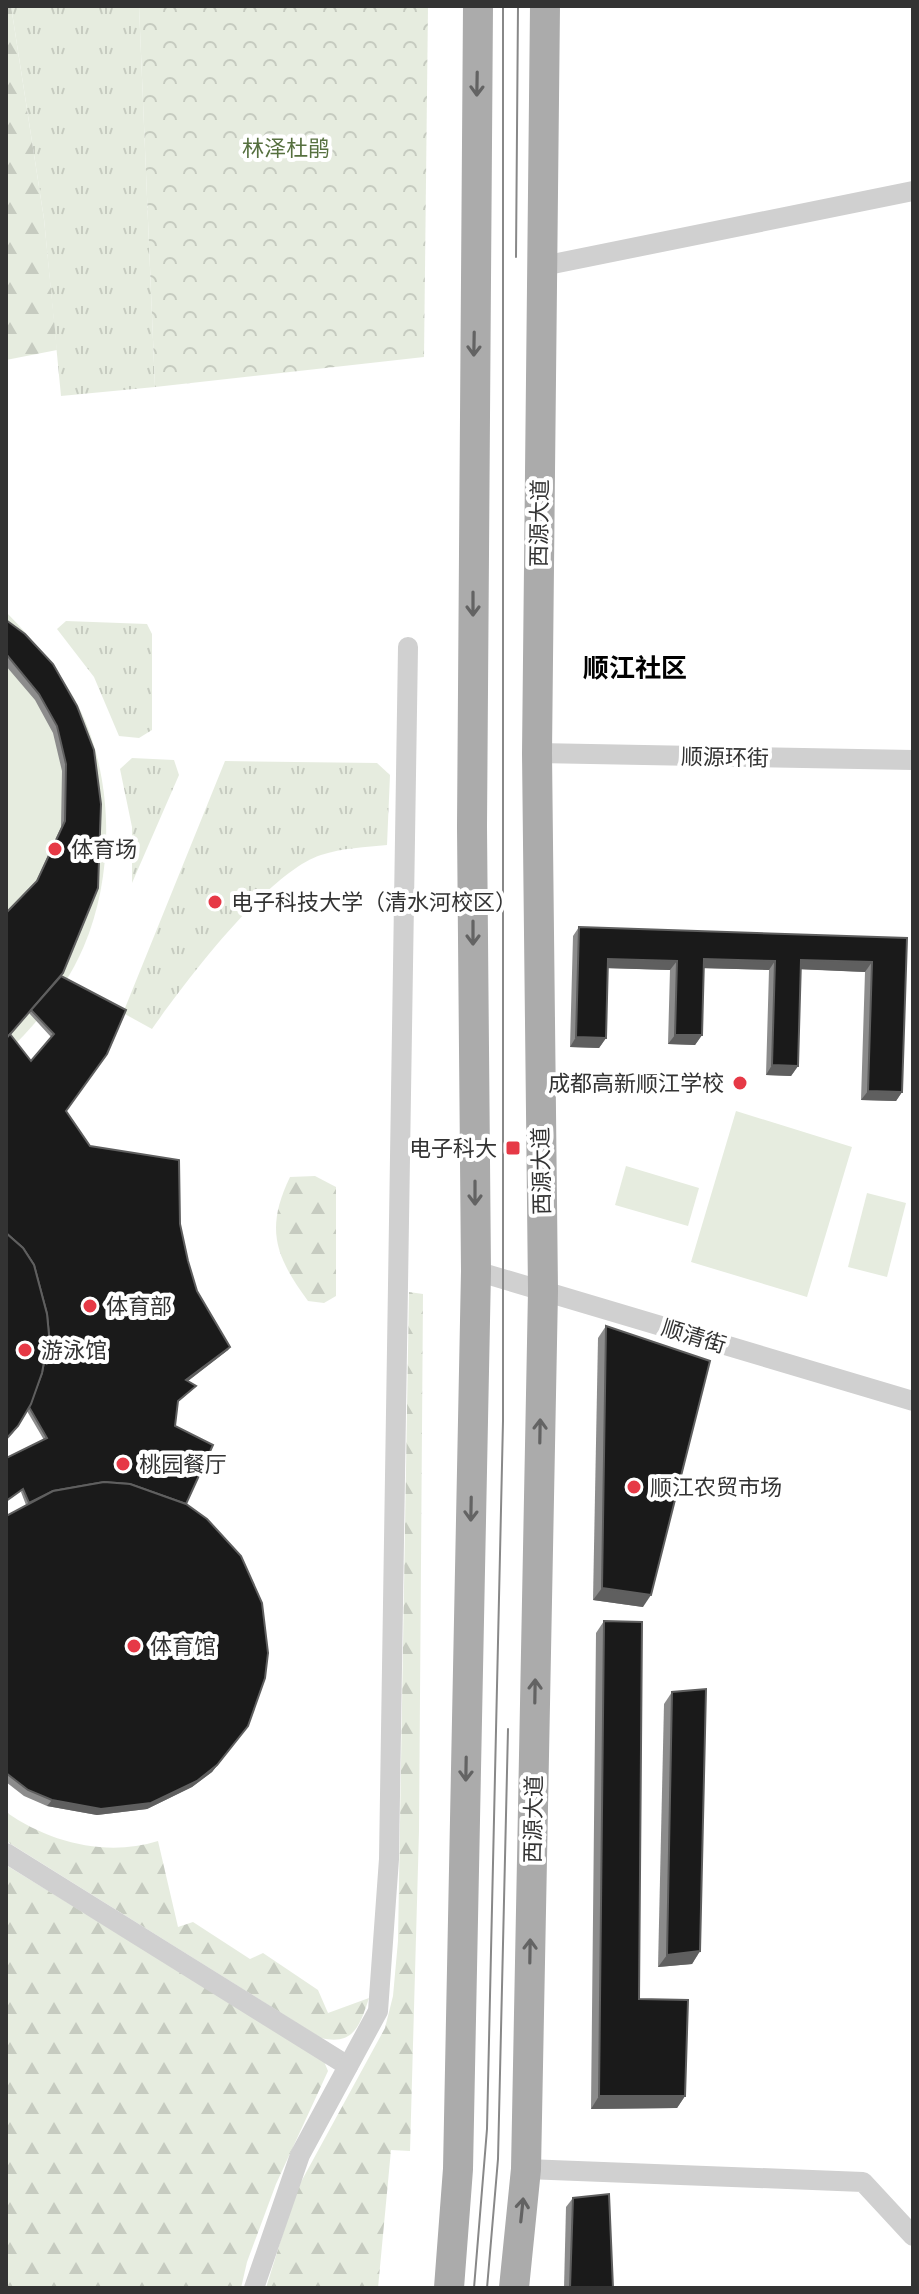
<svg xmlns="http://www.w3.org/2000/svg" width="919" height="2294" font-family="Cabin,'Noto Sans SC',sans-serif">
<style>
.grass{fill:url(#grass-tufts)}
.forest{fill:url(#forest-firs)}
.park{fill:url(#park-crowns)}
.pitch{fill:#e6ecdf}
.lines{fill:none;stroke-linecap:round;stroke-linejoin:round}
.minor{stroke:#d0d0d0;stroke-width:20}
.primary{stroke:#ababab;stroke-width:30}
.tram{stroke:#888;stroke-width:2}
.wall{fill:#8c8c8c;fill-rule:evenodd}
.shaded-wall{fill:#5f5f5f}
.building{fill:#1a1a1a;stroke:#5f5f5f;stroke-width:2}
.oneway{stroke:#636363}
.poi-dot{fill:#e63946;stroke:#fff;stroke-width:3}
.labels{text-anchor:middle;stroke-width:8;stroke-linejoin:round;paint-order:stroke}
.park-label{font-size:22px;fill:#56703f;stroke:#fff}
.street-label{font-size:22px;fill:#333;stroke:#fff}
.poi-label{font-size:22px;fill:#333;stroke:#fff;text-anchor:start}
.quarter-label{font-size:26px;font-weight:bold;fill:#000;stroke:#fff}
</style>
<defs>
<pattern id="grass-tufts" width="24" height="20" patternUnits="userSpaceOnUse" patternTransform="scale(2)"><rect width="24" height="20" fill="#e6ecdf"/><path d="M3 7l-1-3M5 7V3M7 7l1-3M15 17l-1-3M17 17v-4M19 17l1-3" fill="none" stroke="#c6cbc0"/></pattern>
<pattern id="forest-firs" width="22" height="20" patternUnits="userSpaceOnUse" patternTransform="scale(2)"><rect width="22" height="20" fill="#e6ecdf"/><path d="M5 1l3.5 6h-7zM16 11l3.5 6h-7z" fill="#c6cbc0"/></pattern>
<pattern id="park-crowns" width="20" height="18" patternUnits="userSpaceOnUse" patternTransform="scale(2)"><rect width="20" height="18" fill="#e6ecdf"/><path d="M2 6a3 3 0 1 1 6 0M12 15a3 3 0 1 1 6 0" fill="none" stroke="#c6cbc0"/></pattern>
</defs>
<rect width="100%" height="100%" fill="#fff"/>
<g class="grass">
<polygon points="11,6 139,6 155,387 61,396 44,219"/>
<polygon points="66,621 147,624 152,634 152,730 139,738 119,736 94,677 57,629"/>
<polygon points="132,758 174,760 179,775 132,883 132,827 120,769"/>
<path d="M225,761L377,763L390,775L387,845C366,847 342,848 321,855C268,872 185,982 152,1029L123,1013Z"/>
</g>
<g class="forest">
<polygon points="6,6 11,6 44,219 57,350 6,360"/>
<path d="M315,1176L336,1187V1296L324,1303L308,1301C275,1256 265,1229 290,1177Z"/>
<polygon points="409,1292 423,1294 419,1831 410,2151 391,2150 378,2288 266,2288 296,2191 385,2028 393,1996 398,1941"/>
<path d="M6,1812C50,1843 107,1857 158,1841L178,1927L193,1922L250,1959L263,1953L318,1990L328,2013L369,1998C360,2025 354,2046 321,2038L6,1841Z"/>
<polygon points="6,1865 323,2059 328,2071 276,2184 247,2262 241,2288 6,2288"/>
</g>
<polygon class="park" points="139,6 428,6 424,357 155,387"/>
<g class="pitch">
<path d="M6,612C32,639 55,665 74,698C114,770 116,870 84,946C67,986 38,1023 6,1053Z"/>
<polygon points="736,1111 852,1147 807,1297 691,1262"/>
<polygon points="626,1166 699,1188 688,1226 615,1205"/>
<polygon points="867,1193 906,1203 887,1277 848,1267"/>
</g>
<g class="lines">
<g class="minor">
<polyline points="543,266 913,191"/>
<polyline points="537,753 913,760"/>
<polyline points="476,1271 913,1401"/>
<polyline points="6,1853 348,2066"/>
<polyline points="526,2169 863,2182 913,2236"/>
<polyline points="254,2288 300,2155 378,2011 389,1859 408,647"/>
</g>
<g class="primary">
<polyline points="449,2288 458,2169 476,1271 472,827 478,6"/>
<polyline points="514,2288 526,2169 543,1291 537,753 545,6"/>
</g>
<g class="tram">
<polyline points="516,257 518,6"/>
<polyline points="474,2288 487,2129 503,1421 503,6"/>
<polyline points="487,2288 498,2159 508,1729"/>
</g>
</g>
<g class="wall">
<path d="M6,620L77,706L61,976L66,1111L90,1146L180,1224L188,1261L197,1291L230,1347L228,1350L188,1381L196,1386L178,1402L175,1426L186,1504L243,1732L212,1772L192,1787L147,1809L97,1815L47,1806L24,1796L6,1782V1516L26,1505L21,1492L44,1440L27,1411L13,1433L6,1441V913L35,884L61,827L62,771L53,733L35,700L6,666ZM29,1013L51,1037L31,1061L10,1035Z"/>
<polygon points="579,927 907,938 902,1092 896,1101 861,1100 865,972 801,969 798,1066 791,1076 766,1075 769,970 704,968 702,1035 695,1045 668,1044 670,970 608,968 606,1038 599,1048 570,1047 573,936"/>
<polygon points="606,1326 643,1607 593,1600 598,1338"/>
<polygon points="604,1621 639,1999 685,2096 677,2108 591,2109 596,1633"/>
<polygon points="672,1692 700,1951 692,1964 658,1967 664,1704"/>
<polygon points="573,2198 613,2288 564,2288 566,2207"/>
</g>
<g class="shaded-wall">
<polygon points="608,959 677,961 670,970 602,968"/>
<polygon points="704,959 775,961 769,970 698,968"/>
<polygon points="801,960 872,962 865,972 794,969"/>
<polygon points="675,1035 702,1035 695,1045 668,1044"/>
<polygon points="576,1037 606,1038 599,1048 570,1047"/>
<polygon points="772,1065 798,1066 791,1076 766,1075"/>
<polygon points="868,1091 902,1092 896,1101 861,1100"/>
<polygon points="230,1347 228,1350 184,1384 186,1380"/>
<polygon points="602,1588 651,1595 643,1607 593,1600"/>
<polygon points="248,1726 212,1772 192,1787 147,1809 97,1815 47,1806 52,1800"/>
<polygon points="700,1951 692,1964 658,1967 667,1955"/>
<polygon points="599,2096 685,2096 677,2108 591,2109"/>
</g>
<g class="building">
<polygon points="6,620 25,634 53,664 77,706 94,750 101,804 98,888 63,973 6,1039 6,913 37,881 65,821 66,764 57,726 39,694 6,654"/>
<polygon points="579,927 907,938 902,1092 868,1091 872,962 801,960 798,1066 772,1065 775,961 704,959 702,1035 675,1035 677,961 608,959 606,1038 576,1037"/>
<polygon points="61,976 126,1010 107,1054 66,1111 90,1146 179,1160 180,1224 188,1261 197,1291 230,1347 186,1380 196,1386 178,1401 175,1426 213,1445 186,1504 130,1484 104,1482 53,1491 29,1503 23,1489 6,1501 6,1458 47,1438 29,1407 42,1373 49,1335 47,1314 34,1265 23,1248 6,1233 6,1039 10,1034 31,1061 54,1034 31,1010"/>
<polygon points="6,1233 23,1248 34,1265 47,1314 49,1335 42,1373 31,1404 18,1426 6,1439"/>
<polygon points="606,1326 710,1361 651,1595 602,1588"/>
<polygon points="104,1482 130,1484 186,1504 207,1519 241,1556 262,1603 268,1653 265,1678 248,1726 217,1765 197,1781 151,1803 101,1809 52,1800 28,1790 6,1773 6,1516 53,1491"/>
<polygon points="604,1621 642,1622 639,1999 688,2000 685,2096 599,2096"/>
<polygon points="706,1689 700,1951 667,1955 672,1692"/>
<polygon points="609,2194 613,2288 570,2288 573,2198"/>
</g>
<defs><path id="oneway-shaft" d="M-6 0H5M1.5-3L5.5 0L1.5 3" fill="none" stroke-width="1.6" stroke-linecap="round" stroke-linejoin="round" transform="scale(2)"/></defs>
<g class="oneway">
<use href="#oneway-shaft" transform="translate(477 84) rotate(91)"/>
<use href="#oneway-shaft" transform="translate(474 344) rotate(91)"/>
<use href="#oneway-shaft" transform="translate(473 604) rotate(90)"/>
<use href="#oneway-shaft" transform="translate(473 933) rotate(90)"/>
<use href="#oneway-shaft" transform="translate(475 1193) rotate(90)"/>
<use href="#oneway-shaft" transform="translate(540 1431) rotate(-89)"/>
<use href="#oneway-shaft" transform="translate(471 1509) rotate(91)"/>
<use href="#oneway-shaft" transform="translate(535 1691) rotate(-89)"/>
<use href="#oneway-shaft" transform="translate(466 1769) rotate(91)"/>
<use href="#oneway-shaft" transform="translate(530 1951) rotate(-89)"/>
<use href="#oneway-shaft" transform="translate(522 2210) rotate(-84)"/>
</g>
<g class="poi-dot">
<circle cx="55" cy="849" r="8"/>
<circle cx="215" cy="902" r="8"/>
<circle cx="740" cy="1083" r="8"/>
<rect x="505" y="1140" width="16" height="16" rx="4"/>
<circle cx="90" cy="1306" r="8"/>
<circle cx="25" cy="1350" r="8"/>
<circle cx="123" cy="1464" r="8"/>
<circle cx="634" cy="1487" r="8"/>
<circle cx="134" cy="1646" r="8"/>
</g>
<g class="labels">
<g class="park-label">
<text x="286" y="156">林泽杜鹃</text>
</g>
<g class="street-label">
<text transform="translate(539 523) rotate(-89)" y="8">西源大道</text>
<text transform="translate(725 757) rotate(1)" y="8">顺源环街</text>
<text transform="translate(541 1171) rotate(-91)" y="8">西源大道</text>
<text transform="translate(694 1336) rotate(17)" y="8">顺清街</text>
<text transform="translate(533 1819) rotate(-89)" y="8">西源大道</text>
</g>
<g class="poi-label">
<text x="71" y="857">体育场</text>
<text x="231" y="910">电子科技大学（清水河校区）</text>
<text x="724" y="1091" text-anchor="end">成都高新顺江学校</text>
<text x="497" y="1156" text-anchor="end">电子科大</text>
<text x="106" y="1314">体育部</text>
<text x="41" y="1358">游泳馆</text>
<text x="139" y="1472">桃园餐厅</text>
<text x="650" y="1495">顺江农贸市场</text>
<text x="150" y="1654">体育馆</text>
</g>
<g class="quarter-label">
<text x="635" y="677">顺江社区</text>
</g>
</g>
<rect width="919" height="2294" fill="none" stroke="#333333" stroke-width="16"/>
</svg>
